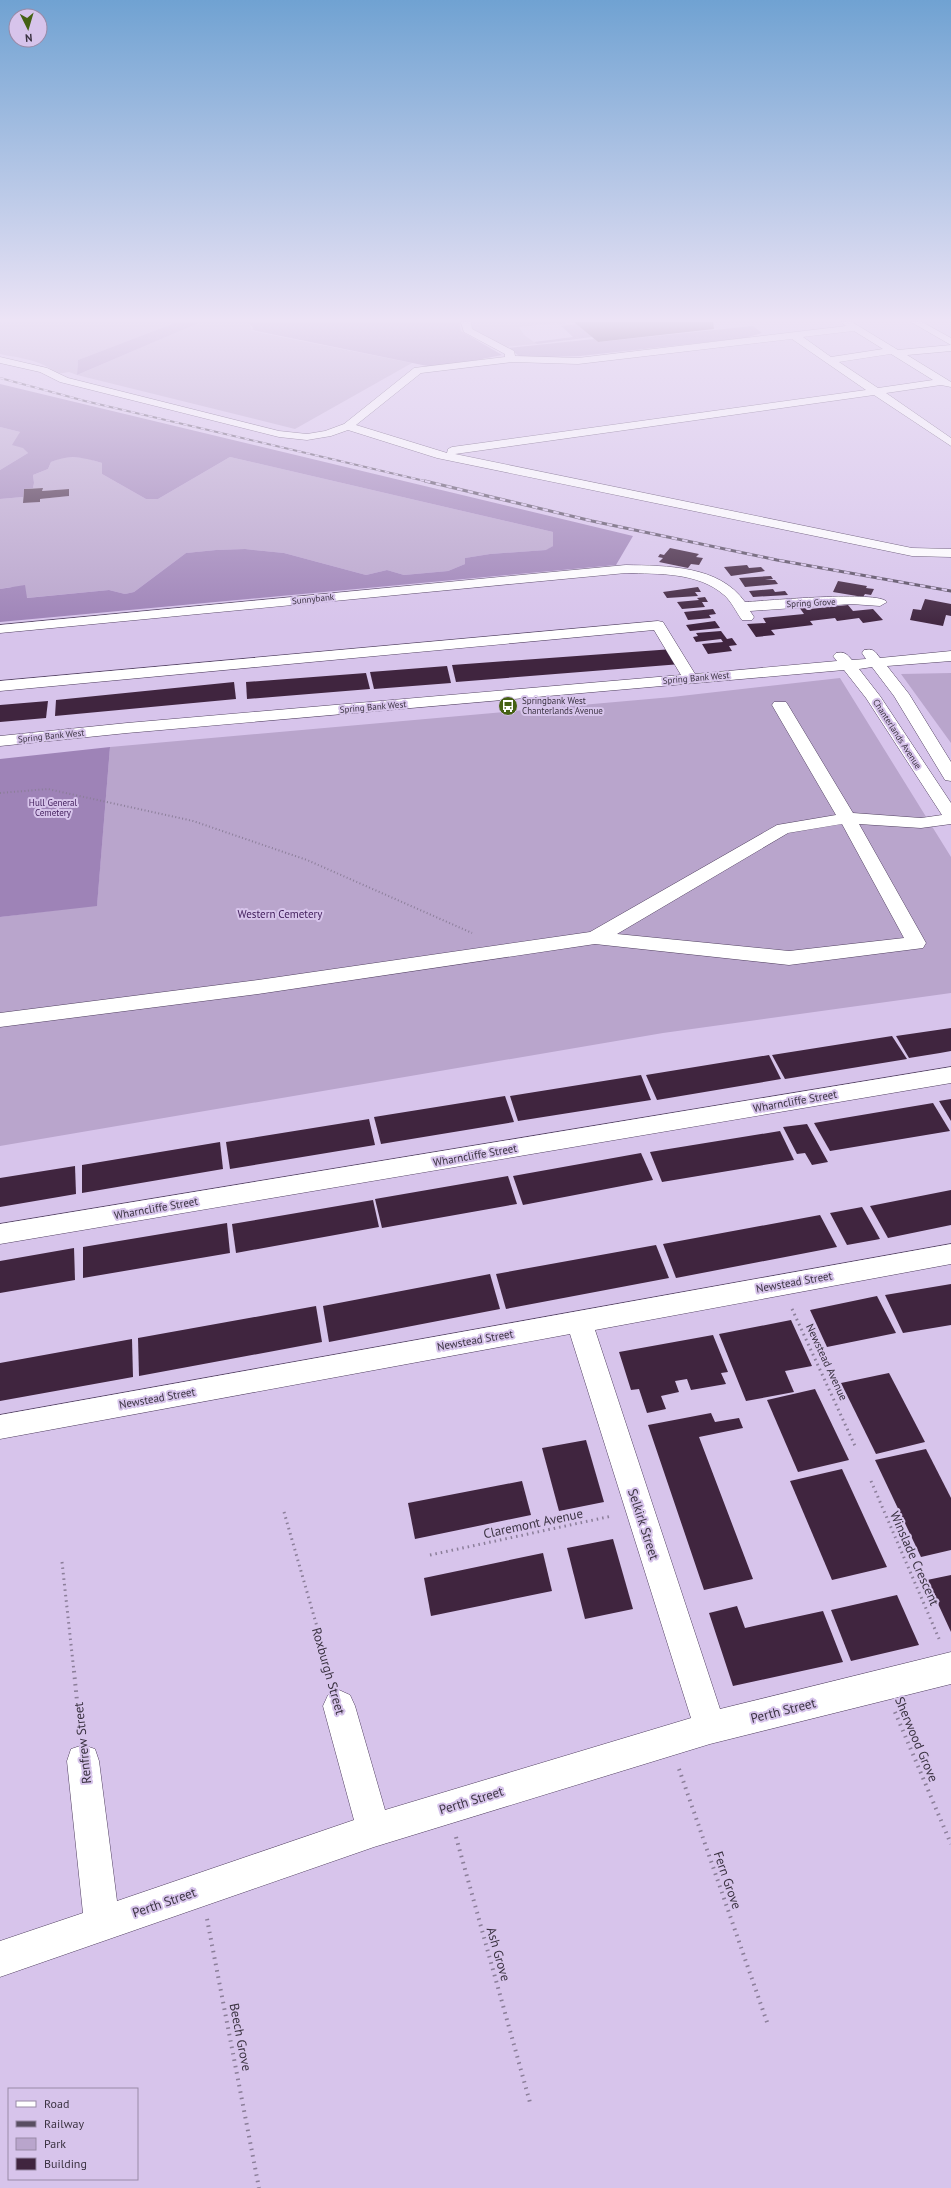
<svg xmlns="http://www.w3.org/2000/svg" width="951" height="2188" font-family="'PT Sans',sans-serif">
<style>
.green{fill:#b9a5cc}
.forest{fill:#9e83b7}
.building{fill:#40253f}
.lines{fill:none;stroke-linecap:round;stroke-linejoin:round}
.minor-casing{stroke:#524161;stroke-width:1}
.path-far2{stroke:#8b7e99;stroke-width:2;stroke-dasharray:1 2.5;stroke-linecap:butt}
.path-far1{stroke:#8b7e99;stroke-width:3;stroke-dasharray:1.5 4;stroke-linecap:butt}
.path{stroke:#8b7e99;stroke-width:4;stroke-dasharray:1.5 5;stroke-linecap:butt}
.minor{fill:#fff;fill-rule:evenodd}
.rail-far1-casing{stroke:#594e62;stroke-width:2}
.rail-casing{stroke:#594e62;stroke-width:3}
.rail-far1{stroke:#d7c4eb;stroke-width:1.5;stroke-dasharray:4.5;stroke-linecap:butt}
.rail{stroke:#d7c4eb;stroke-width:2;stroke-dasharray:5.5;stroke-linecap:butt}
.labels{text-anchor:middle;stroke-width:4;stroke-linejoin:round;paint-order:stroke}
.far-street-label{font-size:9px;fill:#3b3342;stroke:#d7c4eb}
.far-poi-label{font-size:9px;fill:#3b3342;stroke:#d7c4eb;text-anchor:start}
.far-park-label{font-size:9px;fill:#3f1b5a;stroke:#d7c4eb}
.park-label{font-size:11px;fill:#3f1b5a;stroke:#d7c4eb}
.street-label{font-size:11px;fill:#3b3342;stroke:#d7c4eb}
.near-street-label{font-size:13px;fill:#3b3342;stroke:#d7c4eb}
</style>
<rect width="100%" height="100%" fill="#d7c4eb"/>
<g class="green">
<path d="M25,322H177L78,360L77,375L201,322H250L249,323L252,331L412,363L295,429L77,375L69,372L57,374C43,360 19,358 0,354V323Z"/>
<polygon points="470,322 564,322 566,324 559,325 556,323 519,327 524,335 537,344 503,347 474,331"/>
<polygon points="0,427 20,432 17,440 28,453 0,470"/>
<polygon points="63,457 86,458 102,463 102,474 146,499 158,499 230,457 553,532 553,546 547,550 490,554 465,558 465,564 448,571 404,575 387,570 366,575 284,553 245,549 216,550 186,553 134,592 125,594 109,590 26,598 11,587 0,589 0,499 23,497 23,503 40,502 40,499 69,496 69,489 42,491 42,488 33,488 34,483 33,475 48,469 51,462"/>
<polygon points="951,673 951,743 901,674"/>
<polygon points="840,678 951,857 951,993 663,1033 0,1146 0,917 97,905 110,747 672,697"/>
</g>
<g class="forest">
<polygon points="177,322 201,322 77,375 78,360"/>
<polygon points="250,322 459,322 461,331 502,355 437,368 252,330 253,328 249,323"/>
<polygon points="577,324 592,337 537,344 534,342 573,337 561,326"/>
<polygon points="753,326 762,333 745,338 580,356 522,358 508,348 594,339 598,342"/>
<path d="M0,384L633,536L616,565L0,622V589L25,585L27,598L109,590L125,594L134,592L186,553L216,550L245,549L284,553L366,575L387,570L404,575L448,571L465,564V558L490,554L546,550L553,546V532L230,457L158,499H146L102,474V463C84,457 68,454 51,462L48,469L33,475L34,483L33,488L24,489L23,497L0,499V470L28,453L23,448L12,445L20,432L0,427Z"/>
<polygon points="110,747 97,906 0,917 0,759"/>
</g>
<g class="building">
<polygon points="574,322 713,322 714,329 598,342"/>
<polygon points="43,488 42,491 69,489 69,496 40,499 40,502 23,503 24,489"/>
<polygon points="670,548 699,554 696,557 703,558 699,565 691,564 688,568 659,562 663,558 658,557 660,554 664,555"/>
<polygon points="747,565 749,568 761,567 765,571 731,576 724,567"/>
<polygon points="771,576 773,579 765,580 775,580 778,584 745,587 739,578"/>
<polygon points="838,581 867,586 866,588 874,589 871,595 865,594 863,597 833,592"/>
<polygon points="698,587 701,592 695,592 698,596 667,598 663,592"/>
<polygon points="773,589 775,592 785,591 788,595 753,597 749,591"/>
<polygon points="705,597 708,602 702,602 705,607 682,609 677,602 699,600 697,598"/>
<polygon points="925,599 951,604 951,616 946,615 943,626 910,620 913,609 921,610"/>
<polygon points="848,605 853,611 873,609 883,620 863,623 859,618 837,621 835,618 810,621 813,625 771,630 775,635 756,637 747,624 766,623 763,618 804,614 799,607 807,606 810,609"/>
<polygon points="713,609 716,614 709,615 711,618 688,620 684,612"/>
<polygon points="715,621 720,628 690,631 686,625"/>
<polygon points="721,631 727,639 732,638 737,645 729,646 732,651 708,654 702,644 723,642 721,639 696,642 693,637 698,636 696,633"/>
<polygon points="673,649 681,664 456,682 452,665"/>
<polygon points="447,666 451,683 374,689 370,672"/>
<polygon points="366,673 370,689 247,699 246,682"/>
<polygon points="234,682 236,699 55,716 56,700"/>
<polygon points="48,701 46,718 0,722 0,705"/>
<polygon points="951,1028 951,1051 940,1053 909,1058 896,1036"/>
<polygon points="892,1036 907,1059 785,1079 772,1055"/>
<polygon points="769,1055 781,1079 657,1100 646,1075"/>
<polygon points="641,1075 651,1100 518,1121 510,1096"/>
<polygon points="505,1096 514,1122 381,1144 374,1117"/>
<polygon points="951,1099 951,1121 939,1101"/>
<polygon points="933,1103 950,1131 830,1151 814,1123"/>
<polygon points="369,1119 375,1145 230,1169 226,1142"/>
<polygon points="807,1124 828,1162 812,1165 805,1153 797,1154 783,1127"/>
<polygon points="780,1131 794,1160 662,1182 650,1152"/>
<polygon points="220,1142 223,1169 82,1193 82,1165"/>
<polygon points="641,1153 653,1180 523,1205 513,1176"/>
<polygon points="75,1166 76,1194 0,1207 0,1178"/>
<polygon points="508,1176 517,1204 382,1228 375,1199"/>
<polygon points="951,1190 951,1225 888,1238 870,1206"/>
<polygon points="373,1200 379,1227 236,1253 232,1224"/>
<polygon points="862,1207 880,1239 847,1245 830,1213"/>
<polygon points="820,1215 837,1247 676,1278 663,1244"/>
<polygon points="227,1223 230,1253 83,1278 83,1247"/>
<polygon points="656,1245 669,1278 506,1309 496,1274"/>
<polygon points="74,1248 75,1280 0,1293 0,1261"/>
<polygon points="490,1274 500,1309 329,1342 323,1306"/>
<polygon points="951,1284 951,1325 903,1333 885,1295"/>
<polygon points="877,1296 896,1333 827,1347 810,1310"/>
<polygon points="316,1306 322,1342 139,1376 138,1338"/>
<polygon points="791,1320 812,1366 785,1371 794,1392 746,1401 719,1334"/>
<polygon points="713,1335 728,1372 721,1373 726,1384 691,1390 687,1379 675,1381 679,1392 661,1396 666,1409 647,1413 639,1389 631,1390 619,1352"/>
<polygon points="132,1339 133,1377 0,1401 0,1363"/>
<polygon points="889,1373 925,1442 876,1454 841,1383"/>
<polygon points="815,1389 849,1460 798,1472 767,1400"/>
<polygon points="711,1413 715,1422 739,1418 743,1428 699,1437 753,1579 704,1590 648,1425"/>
<polygon points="586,1440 604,1502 559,1511 542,1448"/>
<polygon points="926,1449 951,1498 951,1550 921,1557 875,1460"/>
<polygon points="842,1469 887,1567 832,1580 790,1481"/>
<polygon points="522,1481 531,1515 415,1539 408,1503"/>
<polygon points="613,1539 633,1609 585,1619 567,1548"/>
<polygon points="543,1553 552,1591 431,1616 424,1578"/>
<polygon points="951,1575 951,1632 927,1580"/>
<polygon points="897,1595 919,1645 851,1661 831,1610"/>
<polygon points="737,1606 745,1628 823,1611 843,1662 733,1686 709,1613"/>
</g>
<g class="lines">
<defs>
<g id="minor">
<path d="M461,322H471L472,329L514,351L515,356L578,358L846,326L841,322H852L898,350L951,345L911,322H922L951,338V351L907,355L951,382V387L941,385L886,393L951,438V446L874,395L455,454L912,548L951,549V557L912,556L437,458L348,430L331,436L307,440L279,437L60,382L40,372L0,363V357L47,368L68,378L279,431L307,434L325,431L344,424L414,368L505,357V354L464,332ZM854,331L883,349L831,357L803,337ZM792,339L866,390L452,447L448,449L447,453L356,425L421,373L513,362L578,364ZM891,354L933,380L878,388L839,362Z"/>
<path d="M626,565C667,566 719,565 745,602C765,601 879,590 887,602L880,606L851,604L750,611L754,617L752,620H742C736,612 732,602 724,595C698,572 658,574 626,573L0,633V625Z"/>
<path d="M658,621L663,622L695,674L837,661L833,656L836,653C844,651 847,654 852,660L866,659L862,653L864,650C873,648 875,651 880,658L951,651V661L887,666L909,694L951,762V781L945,780L894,696L872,667L859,669L880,696L951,803V824L921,828L859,824L926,943L923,948L789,965L595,944L258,994L0,1027V1013L258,980L590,932L777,825L836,815L772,705L774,702H786L788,705L853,813L921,818L942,815L866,698L844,670L127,733L0,746V736L127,723L681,675L654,630L0,691V681ZM842,824L904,938L789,951L617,934L788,833Z"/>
<polygon points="951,1067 951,1083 0,1244 0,1224"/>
<polygon points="951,1244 951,1264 595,1330 720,1709 951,1652 951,1684 710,1744 374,1847 0,1977 0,1941 83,1913 67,1761 71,1749 83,1745 95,1749 99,1761 117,1901 354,1820 323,1706 328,1695 339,1690 350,1695 355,1706 385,1810 691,1718 570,1334 0,1439 0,1415"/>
</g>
</defs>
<use href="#minor" class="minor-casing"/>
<polyline class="path-far2" points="0,793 48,789 193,821 307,860 472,933"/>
<g class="path-far1">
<polyline points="792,1309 856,1448"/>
<polyline points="871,1481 940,1641"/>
<polyline points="284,1512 330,1672"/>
<polyline points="430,1555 612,1516"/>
<polyline points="62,1562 74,1672"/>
</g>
<g class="path">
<polyline points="74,1671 80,1731"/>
<polyline points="329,1671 331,1677"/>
<polyline points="895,1712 951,1844"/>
<polyline points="679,1769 768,2025"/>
<polyline points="456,1837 531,2106"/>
<polyline points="207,1919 259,2188"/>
</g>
<use href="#minor" class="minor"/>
<defs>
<polyline id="rail-far1" points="0,378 85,401 429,482"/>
<polyline id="rail" points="425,481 592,521 777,560 951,591"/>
</defs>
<use href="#rail-far1" class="rail-far1-casing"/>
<use href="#rail" class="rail-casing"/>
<use href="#rail-far1" class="rail-far1"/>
<use href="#rail" class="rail"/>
</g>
<linearGradient id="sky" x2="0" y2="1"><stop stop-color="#70a2d2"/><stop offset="0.51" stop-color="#ede4f6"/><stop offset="1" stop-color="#ede4f6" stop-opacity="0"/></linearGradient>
<rect width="951" height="628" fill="url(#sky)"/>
<defs>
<symbol id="bus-disc" viewBox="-11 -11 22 22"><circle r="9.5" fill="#456113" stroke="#d7c4eb"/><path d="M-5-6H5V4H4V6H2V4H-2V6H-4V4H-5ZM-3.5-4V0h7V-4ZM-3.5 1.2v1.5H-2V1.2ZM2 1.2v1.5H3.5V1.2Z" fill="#fff"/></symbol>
</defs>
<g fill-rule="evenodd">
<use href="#bus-disc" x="497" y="695" width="22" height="22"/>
</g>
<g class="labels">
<g class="far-street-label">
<text transform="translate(313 599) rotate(-6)" y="3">Sunnybank</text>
<text transform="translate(811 603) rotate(-3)" y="3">Spring Grove</text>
<text transform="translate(696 678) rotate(-5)" y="3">Spring Bank West</text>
<text transform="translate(373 707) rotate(-5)" y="3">Spring Bank West</text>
<text transform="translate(897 734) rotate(57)" y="3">Chanterlands Avenue</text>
<text transform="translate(51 736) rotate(-6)" y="3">Spring Bank West</text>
</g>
<g class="far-poi-label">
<text x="522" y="704">Springbank West<tspan x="522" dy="10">Chanterlands Avenue</tspan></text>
</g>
<g class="far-park-label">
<text x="53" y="806">Hull General<tspan x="53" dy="10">Cemetery</tspan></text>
</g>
<g class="park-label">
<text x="280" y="918">Western Cemetery</text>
</g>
<g class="street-label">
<text transform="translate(795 1101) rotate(-10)" y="4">Wharncliffe Street</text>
<text transform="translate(475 1155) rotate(-10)" y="4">Wharncliffe Street</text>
<text transform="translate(156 1208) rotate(-10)" y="4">Wharncliffe Street</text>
<text transform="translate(794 1282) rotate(-10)" y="4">Newstead Street</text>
<text transform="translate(475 1340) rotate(-10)" y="4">Newstead Street</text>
<text transform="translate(827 1362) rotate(65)" y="4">Newstead Avenue</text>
<text transform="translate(157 1398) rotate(-10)" y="4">Newstead Street</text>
</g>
<g class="near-street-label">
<text transform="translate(533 1523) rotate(-12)" y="5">Claremont Avenue</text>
<text transform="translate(644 1524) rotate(72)" y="5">Selkirk Street</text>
<text transform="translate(915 1558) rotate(66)" y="5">Winslade Crescent</text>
<text transform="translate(329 1671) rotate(74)" y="5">Roxburgh Street</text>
<text transform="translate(783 1710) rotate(-14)" y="5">Perth Street</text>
<text transform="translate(917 1739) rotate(67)" y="5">Sherwood Grove</text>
<text transform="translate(82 1743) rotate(-96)" y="5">Renfrew Street</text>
<text transform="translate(471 1800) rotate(-17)" y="5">Perth Street</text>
<text transform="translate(728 1880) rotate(71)" y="5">Fern Grove</text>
<text transform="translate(164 1902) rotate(-19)" y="5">Perth Street</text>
<text transform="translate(499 1954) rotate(74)" y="5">Ash Grove</text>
<text transform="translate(241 2037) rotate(79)" y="5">Beech Grove</text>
</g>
</g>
<rect x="8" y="2088" width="130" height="92" fill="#d7c4eb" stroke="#998aa7"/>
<rect x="16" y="2101" width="20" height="6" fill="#ffffff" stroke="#998aa7"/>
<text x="44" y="2108" font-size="12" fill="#3b3342">Road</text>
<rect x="16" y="2121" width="20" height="6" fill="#594e62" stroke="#998aa7"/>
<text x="44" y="2128" font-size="12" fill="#3b3342">Railway</text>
<rect x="16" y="2138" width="20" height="12" fill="#b9a5cc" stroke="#998aa7"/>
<text x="44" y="2148" font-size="12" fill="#3b3342">Park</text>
<rect x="16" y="2158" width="20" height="12" fill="#40253f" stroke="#998aa7"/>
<text x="44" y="2168" font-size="12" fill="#3b3342">Building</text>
<g transform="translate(28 28) rotate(175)"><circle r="19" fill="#d7c4eb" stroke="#998aa7"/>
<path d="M0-3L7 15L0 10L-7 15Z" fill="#456113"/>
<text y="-6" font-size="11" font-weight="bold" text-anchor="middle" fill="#3b3342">N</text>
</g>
</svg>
